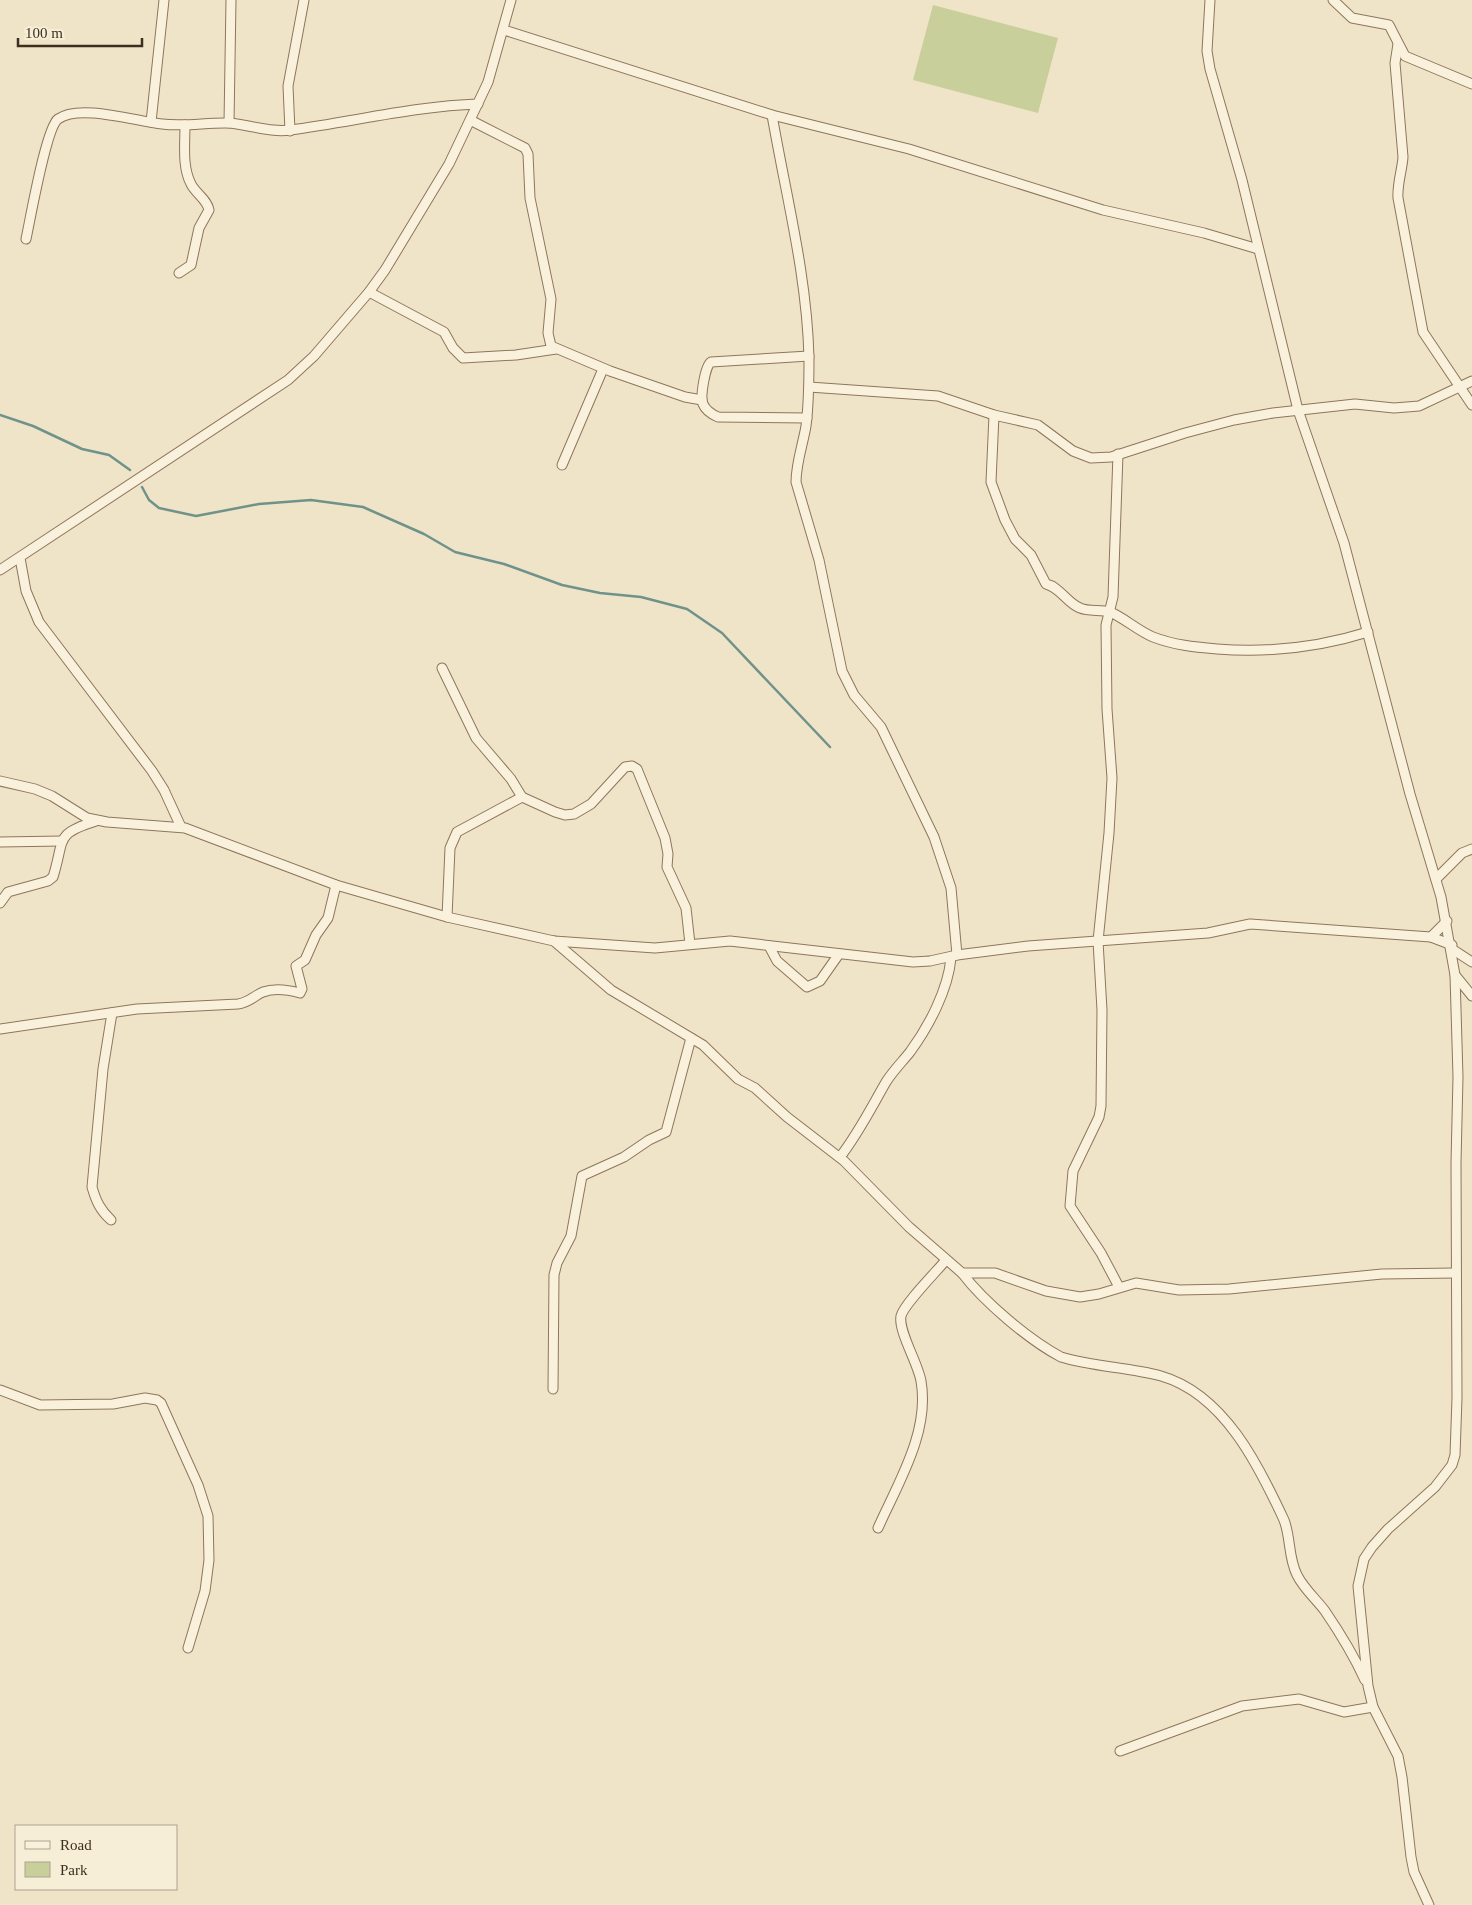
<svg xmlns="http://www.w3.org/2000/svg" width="1472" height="1905" font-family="Georgia,serif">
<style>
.green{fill:#c9cf9b}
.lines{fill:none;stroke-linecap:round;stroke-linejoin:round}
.stream{stroke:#6f938a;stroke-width:2.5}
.minor-casing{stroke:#8d765c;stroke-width:11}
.minor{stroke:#faf1dc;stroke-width:9}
</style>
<rect width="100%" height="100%" fill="#f0e4c8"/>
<polygon class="green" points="933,5 1058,38 1038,113 913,80"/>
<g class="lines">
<g class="stream">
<polyline points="0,415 33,426 82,449 109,455 130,470"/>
<polyline points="142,487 149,500 159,508 196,516 259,504 311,500 363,507 424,534 455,552 504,564 562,585 600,593 641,597 687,609 722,633 830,747"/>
</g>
<defs>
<g id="minor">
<polyline points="1210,0 1207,51 1210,69 1242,180 1298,410 1344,543 1410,794 1441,897 1455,975 1458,1077 1456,1163 1457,1398 1455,1455 1452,1465 1435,1487 1388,1529 1372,1547 1364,1559 1358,1586 1368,1686 1373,1707 1398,1756 1402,1777 1411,1857 1414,1872 1429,1905"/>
<polyline points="1333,0 1352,18 1389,25 1405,56 1472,84"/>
<polyline points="504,30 772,115 909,149 1103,210 1204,233 1258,249"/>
<path d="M1398,44L1395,63L1403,157C1402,171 1397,184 1398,198L1423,332L1472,405"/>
<path d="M772,115C786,196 807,275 809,358C809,380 809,403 806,426C803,444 796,463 796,482L819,560L842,671L854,695L881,727L934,837L951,888L957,955"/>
<polyline points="472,121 525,148 528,154 530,198 551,299 548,333 551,346 610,371 685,397 702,400"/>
<polyline points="151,122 164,0"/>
<polyline points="229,123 231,0"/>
<polyline points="290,131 288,86 304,0"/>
<path d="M26,239C30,221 46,128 58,119C80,103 138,122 162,124C185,127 208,122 230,123C249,125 273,133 290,130C352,122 415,106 478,104"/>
<path d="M179,273L191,265L199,228L209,210C207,199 196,194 191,184C182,167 185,144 185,125"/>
<polyline points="369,292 444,332 453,348 463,358 516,355 556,349"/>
<polyline points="809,387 938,396 994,415 1038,425 1073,451 1091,458 1111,457 1185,433 1234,420 1273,413 1355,404 1394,408 1419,406 1472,381"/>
<path d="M994,415L991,482L1005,520L1015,539L1031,555L1046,584C1060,587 1067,603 1080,608C1089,612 1101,609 1110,612C1123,617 1138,631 1153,637C1174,645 1194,647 1217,649C1269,653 1317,648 1368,632"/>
<path d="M807,418L718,417C711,414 706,411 703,404C700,397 705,366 711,362L809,356"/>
<polyline points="1118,454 1113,597 1106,625 1107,709 1112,778 1109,833 1098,941 1102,1010 1101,1106 1099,1117 1073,1171 1070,1206 1101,1253 1119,1287"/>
<polyline points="562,465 603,369"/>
<polyline points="20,558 26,591 39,622 152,771 164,790 181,827"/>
<polyline points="0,570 288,380 314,356 369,292 385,270 449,164 488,82 511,0"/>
<polyline points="442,668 476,738 511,779 522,797 555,812 565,815 574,814 591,804 625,767 632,766 637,769 665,838 668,854 667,867 686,908 690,944"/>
<polyline points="0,781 35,789 52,796 87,818 107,822 185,828 336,885 447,917 554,941 655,948 730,941 913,962 930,961 957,955 1028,946 1208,933 1250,924 1431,937 1452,945"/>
<polyline points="0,842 62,841"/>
<polyline points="1436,879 1462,853 1472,849"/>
<path d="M0,903L8,892L48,881L53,877C65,839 54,834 96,821"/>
<polyline points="447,917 450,848 457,832 522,797"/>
<polyline points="1431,937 1447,921"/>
<polyline points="554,941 611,990 703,1045 738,1079 755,1088 787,1117 844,1161 909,1227 962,1273 995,1273 1046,1291 1080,1297 1099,1294 1136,1283 1179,1290 1229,1289 1382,1274 1455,1273"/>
<polyline points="769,946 777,961 807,987 820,981 839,954"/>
<polyline points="1452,949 1472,962"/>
<polyline points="1455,975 1472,996"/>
<path d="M0,1029L137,1009L238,1004C248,1003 254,996 263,992C274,988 289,990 300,993L302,989L296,966L305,960L316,935L328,918L336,885"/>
<path d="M840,1157C858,1134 871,1108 886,1082C893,1071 902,1062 910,1052C929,1026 948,990 951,958"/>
<path d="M111,1220C100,1210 96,1201 92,1187L103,1069L112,1013"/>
<path d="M962,1273C984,1302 1029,1340 1061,1357C1093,1367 1129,1367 1161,1376C1224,1394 1259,1466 1284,1520C1291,1538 1288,1557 1297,1575C1304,1589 1316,1599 1325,1611C1340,1633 1354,1656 1365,1680"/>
<polyline points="553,1389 554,1275 557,1263 571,1236 582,1176 624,1157 649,1140 666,1132 691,1038"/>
<polyline points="0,1390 40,1405 113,1404 145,1398 157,1400 161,1403 198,1485 208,1516 209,1560 205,1591 188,1648"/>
<path d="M878,1528C898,1483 930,1432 921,1381C918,1363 898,1331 901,1316C904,1304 937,1271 946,1260"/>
<polyline points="1120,1751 1242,1706 1299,1699 1344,1712 1373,1707"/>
</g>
</defs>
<use href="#minor" class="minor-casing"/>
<use href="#minor" class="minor"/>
</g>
<rect x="15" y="1825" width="162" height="65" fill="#f7eed8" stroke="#ada18e"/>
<rect x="25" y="1841" width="25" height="8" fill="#faf1dc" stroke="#ada18e"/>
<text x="60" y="1850" font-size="15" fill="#3d2e20">Road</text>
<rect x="25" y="1862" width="25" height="15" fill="#c9cf9b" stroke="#ada18e"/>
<text x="60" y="1875" font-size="15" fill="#3d2e20">Park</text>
<path d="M18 38v8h124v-8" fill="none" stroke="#3d2e20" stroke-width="2.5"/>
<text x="25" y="38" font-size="15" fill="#3d2e20" stroke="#f7eed8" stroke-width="4" paint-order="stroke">100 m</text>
</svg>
